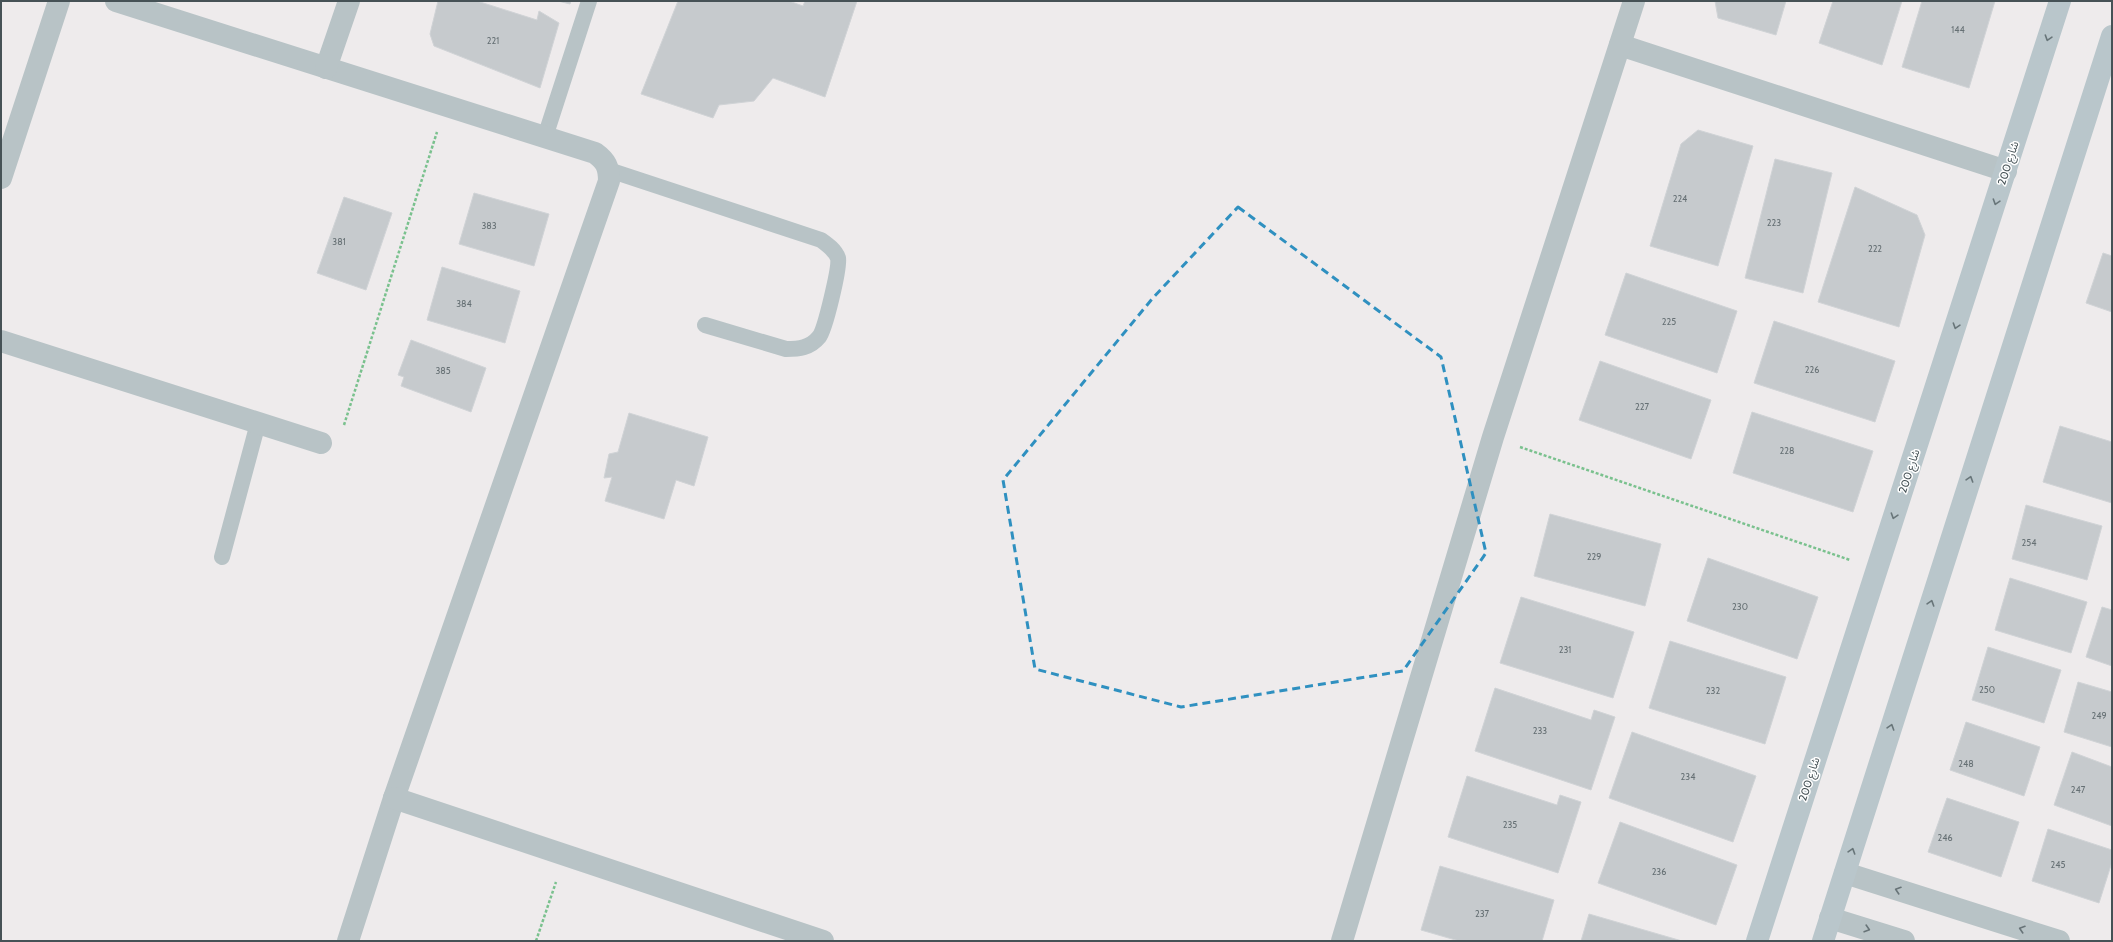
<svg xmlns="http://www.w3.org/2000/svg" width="2113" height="942" font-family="Cabin,'Noto Sans Arabic',sans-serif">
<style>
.building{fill:#c6cacd;stroke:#d0d3d6}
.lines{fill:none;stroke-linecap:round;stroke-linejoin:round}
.path{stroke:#7ac18e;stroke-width:2.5;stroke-dasharray:3 2;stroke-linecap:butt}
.lane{stroke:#b8c3c6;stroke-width:16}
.street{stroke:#b8c3c6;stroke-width:22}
.secondary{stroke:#b9c6cb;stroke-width:22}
.oneway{stroke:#687579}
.oneway2{stroke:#687478}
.marked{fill:none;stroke:#2f90c0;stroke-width:3;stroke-dasharray:8 5;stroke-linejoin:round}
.labels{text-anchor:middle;stroke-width:3;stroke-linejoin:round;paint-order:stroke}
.number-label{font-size:9px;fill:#667074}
.street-label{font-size:11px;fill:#465256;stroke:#fff}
</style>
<rect width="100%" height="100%" fill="#eeebec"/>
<g class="building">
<polygon points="438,1 477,1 537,20 539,11 559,23 540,88 434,46 430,34"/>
<polygon points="558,1 571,1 570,4"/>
<polygon points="678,1 789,1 803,6 805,1 857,1 825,97 773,78 754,101 719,105 713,118 641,94"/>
<polygon points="1715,1 1786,1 1776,35 1718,18"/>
<polygon points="1833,1 1902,1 1882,65 1819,43"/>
<polygon points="1922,1 1995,1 1969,88 1902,67"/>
<polygon points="1698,130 1753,146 1718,266 1650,246 1681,144"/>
<polygon points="1775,159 1832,173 1803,293 1745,278"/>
<polygon points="1855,187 1917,215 1925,235 1899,327 1818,302"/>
<polygon points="474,193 549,214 534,266 459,244"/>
<polygon points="344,197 392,213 366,290 317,273"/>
<polygon points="2103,253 2112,256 2112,312 2086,303"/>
<polygon points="442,267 520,291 505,343 427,320"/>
<polygon points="1626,273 1737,311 1717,373 1605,335"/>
<polygon points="1774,321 1895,361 1875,422 1754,383"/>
<polygon points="411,340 486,368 471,412 401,386 404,377 398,375"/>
<polygon points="1600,361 1711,400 1691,459 1579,420"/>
<polygon points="1752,412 1873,451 1853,512 1733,473"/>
<polygon points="629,413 708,437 694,486 676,480 664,519 605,501 612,477 604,478 609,454 618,452"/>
<polygon points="2060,426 2112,442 2112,503 2043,482"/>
<polygon points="2026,505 2102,526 2087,580 2012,559"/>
<polygon points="1550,514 1661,544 1645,606 1534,576"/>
<polygon points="1708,558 1818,597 1797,659 1687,621"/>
<polygon points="2010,578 2087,602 2071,653 1995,630"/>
<polygon points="1521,597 1634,632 1613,698 1500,663"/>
<polygon points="2102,607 2112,610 2112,666 2086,657"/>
<polygon points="1670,641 1786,677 1765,744 1649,708"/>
<polygon points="1988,647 2061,670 2044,723 1972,700"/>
<polygon points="2078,682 2112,692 2112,747 2064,732"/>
<polygon points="1495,688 1591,720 1594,710 1615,717 1591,790 1475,751"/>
<polygon points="1966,722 2040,747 2024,796 1950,770"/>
<polygon points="1632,732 1756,776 1733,842 1609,798"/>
<polygon points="2072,752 2112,767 2112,826 2054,805"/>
<polygon points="1467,776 1557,805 1560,795 1581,802 1558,873 1448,837"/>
<polygon points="1947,798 2019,822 2001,877 1928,852"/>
<polygon points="1620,822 1737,865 1716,925 1598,883"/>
<polygon points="2048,829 2112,850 2112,862 2099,903 2032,881"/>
<polygon points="1440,866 1554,900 1542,941 1459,941 1421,930"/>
<polygon points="1589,914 1682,941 1581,941"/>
</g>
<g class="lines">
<g class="path">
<polyline points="344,425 437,132"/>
<polyline points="1520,447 1850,560"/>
<polyline points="536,941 556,882"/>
</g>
<g class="lane">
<polyline points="545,137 589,1"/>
<path d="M609,170L821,240C828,245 835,250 838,258C840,267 825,330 819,337C810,348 799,349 786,349L705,325"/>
<polyline points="222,557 258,423"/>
</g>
<g class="street">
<path d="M116,1L595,153C606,161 609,167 609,181L394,798L348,941"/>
<polyline points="1620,45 2006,171"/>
<polyline points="326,68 349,1"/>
<polyline points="1,178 59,1"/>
<polyline points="1,341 321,443"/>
<polyline points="394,798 823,941"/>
<polyline points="1845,873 2059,941"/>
<polyline points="1830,918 1904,941"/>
<polyline points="1342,941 1493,437 1634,1"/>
</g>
<g class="secondary">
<polyline points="1757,941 2060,1"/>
<polyline points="1823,941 2112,36"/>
</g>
</g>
<defs><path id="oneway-chevron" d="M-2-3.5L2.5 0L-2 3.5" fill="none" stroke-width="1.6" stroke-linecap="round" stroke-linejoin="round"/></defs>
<g class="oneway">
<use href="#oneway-chevron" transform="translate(2048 38) rotate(108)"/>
<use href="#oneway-chevron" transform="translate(1996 202) rotate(108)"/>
<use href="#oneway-chevron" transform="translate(1956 326) rotate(108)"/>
<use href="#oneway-chevron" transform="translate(1970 479) rotate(-72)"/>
<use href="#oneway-chevron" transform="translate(1894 516) rotate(108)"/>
<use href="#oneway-chevron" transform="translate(1931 603) rotate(-72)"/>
<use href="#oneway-chevron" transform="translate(1891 727) rotate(-72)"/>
<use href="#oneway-chevron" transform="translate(1852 851) rotate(-72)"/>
</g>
<g class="oneway2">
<use href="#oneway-chevron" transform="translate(1898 890) rotate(-162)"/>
<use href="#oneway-chevron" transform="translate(1867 929) rotate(17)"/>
<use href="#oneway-chevron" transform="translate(2022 929) rotate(-162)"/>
</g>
<path class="marked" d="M1238,207L1441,357L1486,553L1403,671L1181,707L1035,669L1003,480L1152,299Z"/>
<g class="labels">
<g class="number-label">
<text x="1958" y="33">144</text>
<text x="493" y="44">221</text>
<text x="1680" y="202">224</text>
<text x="1774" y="226">223</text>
<text x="489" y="229">383</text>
<text x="339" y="245">381</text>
<text x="1875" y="252">222</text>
<text x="464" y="307">384</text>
<text x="1669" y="325">225</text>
<text x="1812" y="373">226</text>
<text x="443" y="374">385</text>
<text x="1642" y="410">227</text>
<text x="1787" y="454">228</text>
<text x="2029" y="546">254</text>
<text x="1594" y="560">229</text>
<text x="1740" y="610">230</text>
<text x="1565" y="653">231</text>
<text x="1987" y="693">250</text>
<text x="1713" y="694">232</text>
<text x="2099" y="719">249</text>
<text x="1540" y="734">233</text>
<text x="1966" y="767">248</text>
<text x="1688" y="780">234</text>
<text x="2078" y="793">247</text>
<text x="1510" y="828">235</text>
<text x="1945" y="841">246</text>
<text x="2058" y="868">245</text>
<text x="1659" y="875">236</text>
<text x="1482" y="917">237</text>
</g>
<g class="street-label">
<text transform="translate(2008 163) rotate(-72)" y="4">شارع 200</text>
<text transform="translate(1909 471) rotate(-72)" y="4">شارع 200</text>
<text transform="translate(1809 779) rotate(-72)" y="4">شارع 200</text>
</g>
</g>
<rect width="2113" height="942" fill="none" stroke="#465256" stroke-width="4"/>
</svg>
